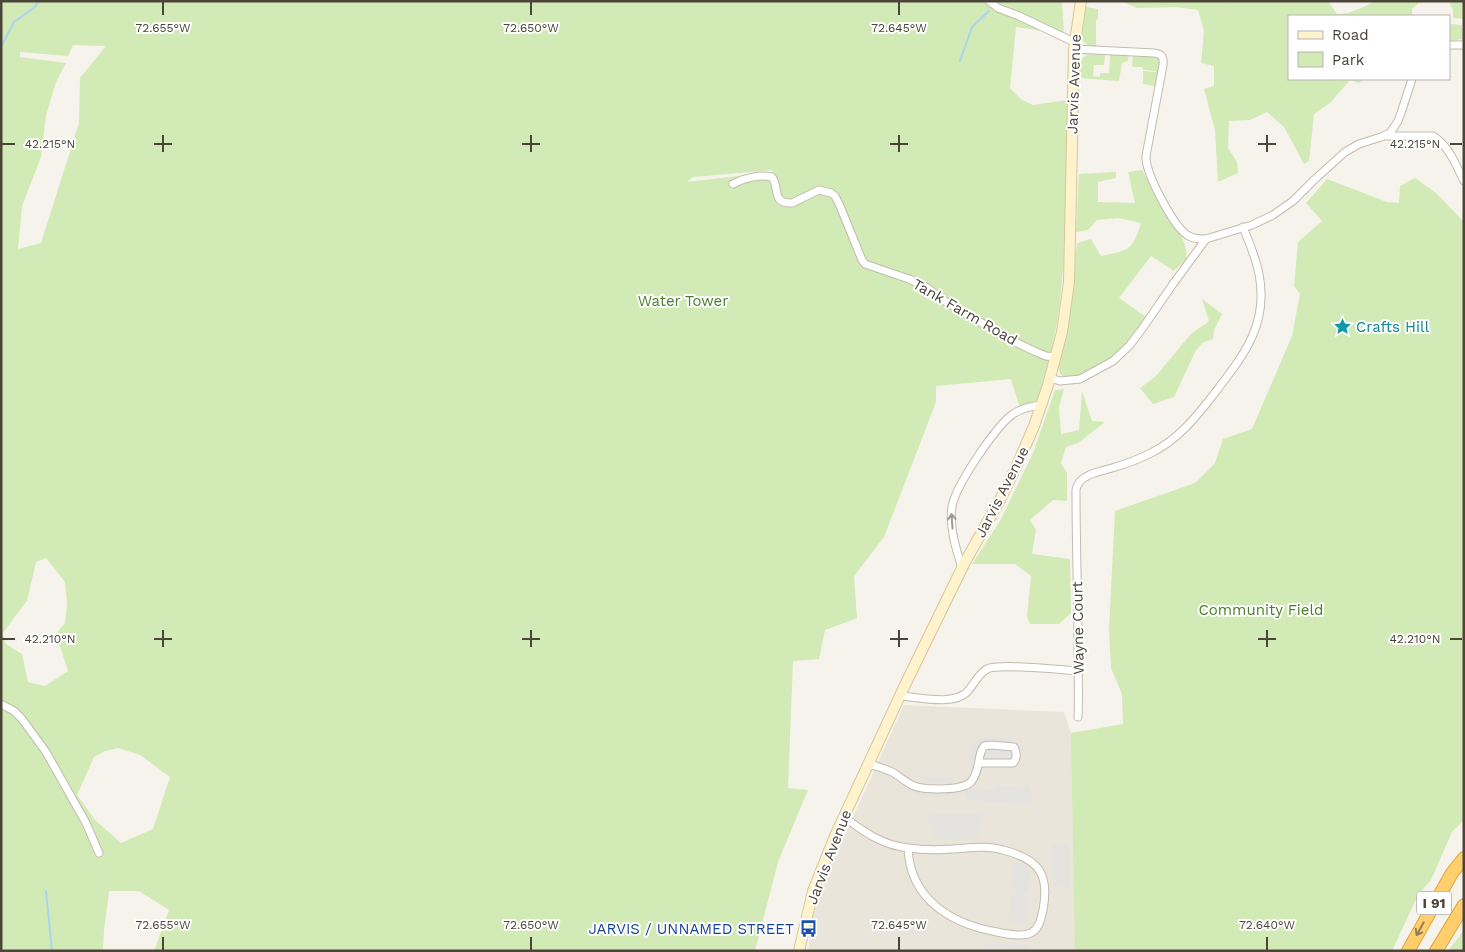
<svg xmlns="http://www.w3.org/2000/svg" width="1465" height="952" font-family="'Work Sans',sans-serif">
<style>
.residential{fill:#eae5da}
.green{fill:#d2eab5;fill-rule:evenodd}
.parking{fill:#e5e3e0}
.lines{fill:none;stroke-linecap:round;stroke-linejoin:round}
.stream{stroke:#a9d4f2;stroke-width:2}
.street-casing{stroke:#c2bbae;stroke-width:9}
.secondary-casing{stroke:#d6c79b;stroke-width:12}
.highway-casing{stroke:#e0a43c;stroke-width:14}
.street{stroke:#fff;stroke-width:7}
.secondary{stroke:#fff3cd;stroke-width:10}
.highway{stroke:#ffcf6e;stroke-width:12}
.oneway{stroke:#9c9892}
.oneway2{stroke:#937c4e}
.ticks{fill:none;stroke:#4b4439;stroke-width:2}
.labels{text-anchor:middle;stroke-width:4;stroke-linejoin:round;paint-order:stroke}
.shield{fill:#fff;stroke:#817c74;stroke-width:1}
.shield-label{font-size:14px;font-weight:bold;fill:#4b4439}
.street-label{font-size:15px;fill:#4b4439;stroke:#fff}
.park-label{font-size:15px;fill:#4a7f2a;stroke:#fff}
.culture-label{font-size:15px;fill:#0d838f;stroke:#fff;text-anchor:start}
.transit-label{font-size:15px;fill:#164399;stroke:#fff;text-anchor:end}
.ticks-label{font-size:12px;text-anchor:middle;fill:#4b4439;stroke:#fff;stroke-width:4;stroke-linejoin:round;paint-order:stroke}
</style>
<rect width="100%" height="100%" fill="#f6f3ec"/>
<polygon class="residential" points="904,705 1064,712 1071,733 1076,732 1081,951 808,951 812,919 828,872"/>
<g class="green">
<path d="M1,1H1062L1064,34L1016,27L1010,88L1022,100L1033,105L1067,100C1067,172 1068,244 1058,315C1054,344 1046,372 1037,400L1020,408L1011,379L936,386V402L884,537L854,576L857,618L825,630L819,659L793,661L788,788L808,790L778,862L755,951H154L169,910L139,891H109L104,930L103,951H1V437L2,436L1,433ZM73,45L106,46L80,78L79,123L41,243L18,249L22,206L41,157L46,116L56,82L66,63L20,57V52L68,56ZM772,170V172L687,182L693,177ZM46,558L65,582L67,604L65,623L56,634L68,671L45,686L28,682L22,654L6,644L3,633L16,615L27,601L36,562ZM118,748L140,755L170,777L153,829L121,843L95,820L77,795L94,757L105,751Z"/>
<polygon points="1121,1 1223,1 1225,3 1230,1 1328,1 1337,14 1348,13 1366,6 1374,1 1421,1 1412,9 1412,16 1289,16 1289,79 1363,79 1359,83 1350,80 1330,103 1314,114 1309,161 1304,164 1284,127 1267,112 1250,120 1229,121 1228,148 1237,162 1238,173 1218,182 1215,130 1204,89 1214,86 1214,66 1201,63 1204,31 1198,10 1175,7 1137,8"/>
<polygon points="1448,1 1464,1 1464,19 1453,18 1453,9"/>
<polygon points="1086,7 1098,9 1098,18 1096,21 1096,47 1087,45 1081,39"/>
<polygon points="1451,24 1462,25 1463,39 1449,41 1449,25"/>
<path d="M1089,54L1104,55L1105,56L1104,65H1094L1093,76L1100,77V73H1109L1110,55H1129L1128,61L1122,63L1119,81L1079,78C1079,67 1078,58 1089,54Z"/>
<polygon points="1133,55 1154,57 1159,59 1160,64 1155,86 1143,84 1143,71 1156,72 1156,71 1143,70 1142,67 1134,67 1132,66"/>
<path d="M1142,170C1148,181 1154,192 1160,202C1168,217 1190,241 1186,259L1174,271L1151,256L1119,298L1146,317C1129,346 1100,374 1066,379L1060,374L1058,367L1067,328L1077,243L1091,239L1101,256C1128,250 1132,252 1141,223L1118,218L1097,220L1088,230L1076,232L1079,174L1116,172V178L1098,182V202L1135,203L1128,172Z"/>
<polygon points="1415,178 1436,193 1464,222 1464,820 1452,832 1431,880 1418,895 1392,951 1075,951 1071,733 1123,724 1122,694 1111,668 1109,629 1115,511 1195,483 1215,463 1223,439 1252,429 1292,336 1300,294 1294,286 1298,242 1322,221 1306,203 1327,179 1387,202 1399,203 1400,186"/>
<polygon points="1202,299 1222,314 1214,330 1213,339 1202,343 1195,352 1174,397 1153,404 1140,388 1155,377 1191,334 1209,321"/>
<polygon points="1064,389 1059,407 1061,434 1079,430 1082,391 1092,421 1105,422 1078,443 1066,447 1061,463 1067,473 1067,501 1053,500 1030,520 1036,530 1032,554 1070,559 1071,613 1059,624 1030,624 1027,617 1031,576 1015,564 972,564 1000,521 1033,453 1055,390"/>
<polygon points="1464,930 1464,951 1448,951"/>
</g>
<g class="parking">
<polygon points="985,737 1017,739 1015,768 969,765 970,751 972,746 978,739"/>
<polygon points="923,777 953,778 954,784 923,782"/>
<polygon points="904,783 963,789 963,793 962,794 932,797 917,795 902,788"/>
<polygon points="994,786 1030,787 1030,792 1033,793 1032,804 988,802 969,799 965,796 966,789 979,788 988,791 993,791"/>
<polygon points="927,813 980,814 978,840 972,841 933,839 934,824 927,823"/>
<polygon points="1053,844 1069,844 1070,887 1053,887"/>
<polygon points="1014,863 1018,863 1025,867 1025,869 1030,870 1027,893 1022,894 1022,896 1023,897 1027,898 1025,925 1008,922 1011,897 1016,896 1016,890 1012,889"/>
<polygon points="984,943 1030,945 1030,951 983,951"/>
</g>
<g class="lines">
<g class="stream">
<polyline points="1,47 14,22 35,7 38,1"/>
<polyline points="960,61 972,27 989,11"/>
<polyline points="46,891 52,951"/>
</g>
<defs>
<g id="street">
<polyline points="989,1 998,8 1019,16 1074,42"/>
<polyline points="1449,45 1464,45"/>
<path d="M1074,49L1154,53C1162,54 1164,57 1163,65L1146,156C1145,173 1173,225 1187,235C1193,239 1199,239 1206,239"/>
<path d="M1386,136H1433C1449,146 1456,165 1464,181"/>
<path d="M733,184C744,178 760,174 772,177C780,188 771,204 792,203L819,190L831,193L835,196L840,206L862,260L865,264L909,279L926,287L946,302L1009,339L1034,351L1046,356L1056,357"/>
<polyline points="1050,378 1060,381 1080,379 1113,361 1129,346 1142,329 1173,284 1206,239 1252,225 1273,215 1293,201 1314,180 1345,152 1359,144 1381,137 1390,133 1398,121 1401,113 1412,79"/>
<path d="M962,568C956,549 949,527 952,507C955,486 996,426 1013,414C1022,408 1031,406 1042,405"/>
<path d="M900,696C918,697 953,706 967,692C973,686 978,674 987,669C999,663 1061,670 1078,671"/>
<polyline points="1,704 14,711 22,719 46,752 86,823 99,853"/>
<path d="M1078,717C1079,695 1078,673 1078,652C1078,598 1076,544 1076,490C1077,485 1079,481 1084,478C1092,472 1103,471 1112,468C1126,464 1139,459 1151,453C1179,439 1196,417 1214,394C1243,356 1269,325 1259,274C1256,258 1249,242 1243,227"/>
<path d="M868,764C877,766 886,769 894,773C900,777 907,783 914,786C925,790 962,791 971,782C981,770 977,754 984,746L991,745L1014,747C1017,753 1017,759 1013,763H979"/>
<path d="M844,817C864,832 882,845 908,848C910,899 951,924 997,932C1006,934 1022,937 1031,933C1040,928 1041,918 1043,910C1050,873 1038,859 1003,850C987,845 970,848 953,849C938,850 923,850 908,848"/>
</g>
<polyline id="secondary" points="799,951 813,891 835,836 904,687 965,562 1001,498 1018,463 1034,426 1048,385 1062,332 1069,282 1074,49 1081,1"/>
<g id="highway">
<polyline points="1408,951 1452,873 1464,858"/>
<polyline points="1436,951 1464,905"/>
</g>
</defs>
<use href="#street" class="street-casing"/>
<use href="#secondary" class="secondary-casing"/>
<use href="#highway" class="highway-casing"/>
<use href="#street" class="street"/>
<use href="#secondary" class="secondary"/>
<use href="#highway" class="highway"/>
</g>
<defs><path id="oneway-shaft" d="M-6 0H5M1.5-3L5.5 0L1.5 3" fill="none" stroke-width="1.6" stroke-linecap="round" stroke-linejoin="round" transform="scale(1.25)"/></defs>
<use class="oneway" href="#oneway-shaft" transform="translate(952 521) rotate(-94)"/>
<use class="oneway2" href="#oneway-shaft" transform="translate(1420 929) rotate(119)"/>
<path class="ticks" d="M163,2V15M531,2V15M899,2V15M163,135V152M531,135V152M899,135V152M1267,135V152M2,144H15M154,144H172M522,144H540M890,144H908M1258,144H1276M1450,144H1462M163,630V647M531,630V647M899,630V647M1267,630V647M2,639H15M154,639H172M522,639H540M890,639H908M1258,639H1276M1450,639H1462M163,937V950M531,937V950M899,937V950M1267,937V950"/>
<defs>
<symbol id="sight-bare" viewBox="-9 -9 18 18"><path d="M0-6L1.8-2.2L6-1.7L2.9 1.2L3.7 5.4L0 3.3L-3.7 5.4L-2.9 1.2L-6-1.7L-1.8-2.2Z" fill="#0f9aa8" stroke="#fff" stroke-width="2.5" paint-order="stroke"/></symbol>
<symbol id="bus-bare" viewBox="-9 -9 18 18"><path d="M-5-6H5V4H4V6H2V4H-2V6H-4V4H-5ZM-3.5-4V0h7V-4ZM-3.5 1.2v1.5H-2V1.2ZM2 1.2v1.5H3.5V1.2Z" fill="#1a4fb4" stroke="#fff" stroke-width="2.5" paint-order="stroke"/></symbol>
</defs>
<g fill-rule="evenodd">
<use href="#sight-bare" x="1330" y="314" width="25" height="25"/>
<use href="#bus-bare" x="796" y="916" width="25" height="25"/>
</g>
<g class="labels">
<rect class="shield" x="1416.5" y="891.5" width="35" height="23" rx="4"/>
<g class="shield-label">
<text x="1434" y="908">I 91</text>
</g>
<g class="street-label">
<text transform="translate(1074 84) rotate(-88)" y="5">Jarvis Avenue</text>
<text transform="translate(965 312) rotate(30)" y="5">Tank Farm Road</text>
<text transform="translate(1002 492) rotate(-63)" y="5">Jarvis Avenue</text>
<text transform="translate(1078 628) rotate(-91)" y="5">Wayne Court</text>
<text transform="translate(829 857) rotate(-69)" y="5">Jarvis Avenue</text>
</g>
<g class="park-label">
<text x="683" y="306">Water Tower</text>
<text x="1261" y="615">Community Field</text>
</g>
<g class="culture-label">
<text x="1356" y="332">Crafts Hill</text>
</g>
<g class="transit-label">
<text x="794" y="934">JARVIS / UNNAMED STREET</text>
</g>
</g>
<g class="ticks-label">
<text x="163" y="32">72.655°W</text>
<text x="531" y="32">72.650°W</text>
<text x="899" y="32">72.645°W</text>
<text x="50" y="148">42.215°N</text>
<text x="1415" y="148">42.215°N</text>
<text x="50" y="643">42.210°N</text>
<text x="1415" y="643">42.210°N</text>
<text x="163" y="929">72.655°W</text>
<text x="531" y="929">72.650°W</text>
<text x="899" y="929">72.645°W</text>
<text x="1267" y="929">72.640°W</text>
</g>
<rect width="1465" height="952" fill="none" stroke="#4b4439" stroke-width="5"/>
<rect x="1288" y="15" width="162" height="65" fill="#ffffff" stroke="#b7b4b0"/>
<rect x="1298" y="31" width="25" height="8" fill="#fff3cd" stroke="#b7b4b0"/>
<text x="1332" y="40" font-size="15" fill="#4b4439">Road</text>
<rect x="1298" y="52" width="25" height="15" fill="#d2eab5" stroke="#b7b4b0"/>
<text x="1332" y="65" font-size="15" fill="#4b4439">Park</text>
</svg>
